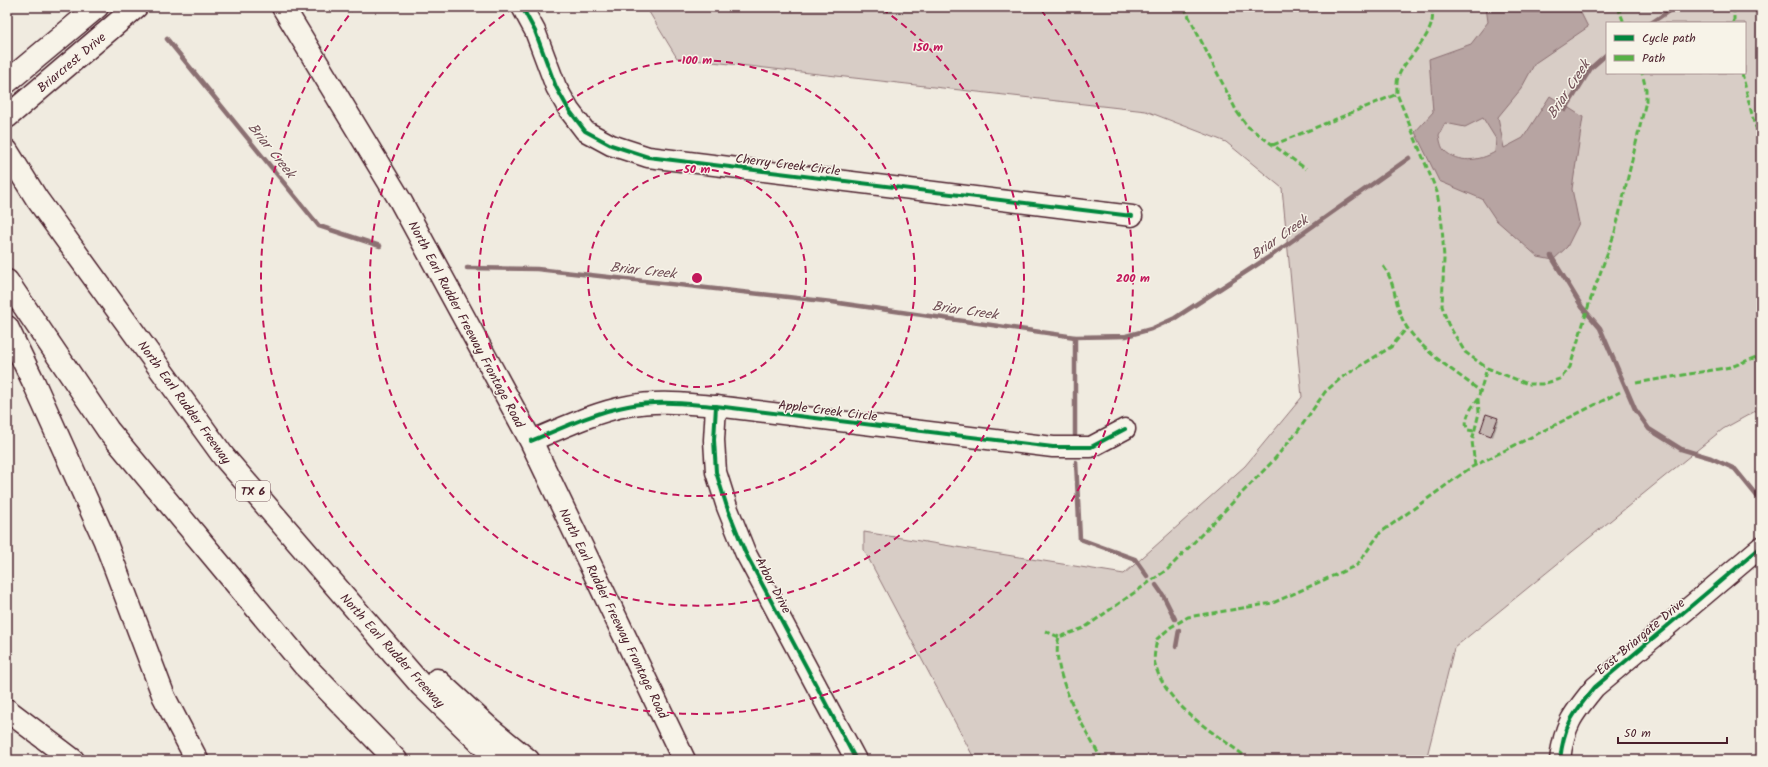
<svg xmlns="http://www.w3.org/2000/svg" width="1768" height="767" font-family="Kalam,sans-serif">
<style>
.green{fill:#d8cdc6;stroke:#917678;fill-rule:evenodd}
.water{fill:#b7a4a2;stroke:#8b6f72;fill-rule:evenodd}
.shadow{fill:#0003}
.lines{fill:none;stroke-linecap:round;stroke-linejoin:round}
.stream{stroke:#8b6f72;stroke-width:4.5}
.building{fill:#c6b8b3;stroke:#4a1f2b}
.minor-casing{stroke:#4a1f2b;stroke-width:23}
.major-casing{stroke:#4a1f2b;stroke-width:25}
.highway-casing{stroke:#4a1f2b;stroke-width:25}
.minor{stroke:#f7f3e8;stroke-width:20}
.major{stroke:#f7f3e8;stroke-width:22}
.highway{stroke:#f7f3e8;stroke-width:22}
.quiet{stroke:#57b146;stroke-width:3;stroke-dasharray:6 3;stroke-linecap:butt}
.cycleway-casing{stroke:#f7f3e8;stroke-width:6}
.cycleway{stroke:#00873e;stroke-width:4}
.ring{fill:none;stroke:#c2185b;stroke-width:2;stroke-dasharray:7 5}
.labels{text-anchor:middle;stroke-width:3;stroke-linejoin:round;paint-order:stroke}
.shield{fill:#f7f3e8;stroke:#7e5f64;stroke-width:1}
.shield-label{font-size:12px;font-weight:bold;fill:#4a1f2b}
.street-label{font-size:13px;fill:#4a1f2b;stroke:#f7f3e8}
.water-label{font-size:14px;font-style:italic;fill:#704e55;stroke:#f7f3e8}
.centre{fill:#c2185b;stroke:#f7f3e8;stroke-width:2}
.ring-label{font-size:12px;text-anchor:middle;font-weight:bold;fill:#c2185b;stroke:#f7f3e8;stroke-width:3;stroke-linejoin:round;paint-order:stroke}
</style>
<rect width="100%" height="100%" fill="#f0ebe0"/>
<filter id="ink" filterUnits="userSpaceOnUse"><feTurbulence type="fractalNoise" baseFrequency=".025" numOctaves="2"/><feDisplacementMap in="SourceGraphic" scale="8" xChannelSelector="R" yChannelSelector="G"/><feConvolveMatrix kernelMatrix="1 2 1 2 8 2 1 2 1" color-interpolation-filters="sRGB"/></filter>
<g filter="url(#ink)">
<path class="green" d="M646,7H1761V408L1723,429L1454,648L1426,760H975L864,550V532L1124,574L1245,466L1302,397L1282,188L1226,142L1146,111L677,58ZM1607,23H1745V73H1607Z"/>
<path class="water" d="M1486,7H1578L1588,27L1535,63L1521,89L1498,117L1504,148L1523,138L1550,96L1583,117L1572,189L1579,223L1567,247L1553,260L1538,257L1496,220L1482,199L1439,181L1415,132L1433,112L1429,59L1471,44L1488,22ZM1483,118L1496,139L1495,152C1480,161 1457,164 1444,150C1441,147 1440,140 1439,135L1445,123L1465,127Z"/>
<polygon class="shadow" points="1497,419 1499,421 1493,437 1481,431"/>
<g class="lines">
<g class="stream">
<polyline points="1651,23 1675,7"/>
<polyline points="167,39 319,226 380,246"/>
<polyline points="1565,110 1591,68 1607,54"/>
<polyline points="1551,256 1582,307 1600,328 1635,409 1649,429 1681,449 1711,458 1735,469 1761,501"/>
<polyline points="467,268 537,269 832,302 1075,337 1126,336 1151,329 1175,318 1275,253 1409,158"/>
<polyline points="1075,337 1075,435"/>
<polyline points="1076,462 1080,539 1135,559 1147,576"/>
<polyline points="1156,585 1163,595 1175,619"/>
<polyline points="1176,647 1179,630"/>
</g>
</g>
<polygon class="building" points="1486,414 1498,418 1491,436 1480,432"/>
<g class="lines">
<defs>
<g id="minor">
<polyline points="522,7 535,31 556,87 569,110 585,131 611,145 648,157 1132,216"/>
<polyline points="716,406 714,440 716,472 727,507 745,552 856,760"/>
<path d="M531,441C562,428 595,412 628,406C658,400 687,404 716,406L1053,447H1091L1125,429"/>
<path d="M1560,760C1564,724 1573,714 1595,687L1761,547"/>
</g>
<g id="major">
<polyline points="283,7 400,200 531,441 684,760"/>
<polyline points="7,82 97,7"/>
<polyline points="7,117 136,7"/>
<polyline points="7,710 73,760"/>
</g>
<g id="highway">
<polyline points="7,151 37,199 224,457 421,685 498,760"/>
<polyline points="7,281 108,430 303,664 396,760"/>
<polyline points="7,327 34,383 105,541 164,697 197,760"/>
<polyline points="437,680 489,728 528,760"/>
</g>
</defs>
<use href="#minor" class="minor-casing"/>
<use href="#major" class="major-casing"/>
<use href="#highway" class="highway-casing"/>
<use href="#minor" class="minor"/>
<use href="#major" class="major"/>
<use href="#highway" class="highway"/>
<g class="quiet">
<polyline points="1184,7 1237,112 1247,126 1306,169"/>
<path d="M1431,7C1440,32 1407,55 1399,75C1396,81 1397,88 1397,94L1437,192L1442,225L1444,259L1442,306L1448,324L1465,352L1487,368L1528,384H1542L1560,379L1570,367L1589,304L1615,232L1646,101V89L1642,73"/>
<polyline points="1618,7 1624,23"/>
<polyline points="1734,7 1734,23"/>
<polyline points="1742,73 1754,123 1761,137"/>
<polyline points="1273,145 1397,94"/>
<path d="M1383,266C1397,283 1394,310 1408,329C1426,354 1456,372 1480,391"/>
<polyline points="1636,383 1731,367 1761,355"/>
<path d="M1474,431L1468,430C1462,421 1472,406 1478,399"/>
<polyline points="1475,466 1472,441 1479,413 1478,399 1487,368"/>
<polyline points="1045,631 1059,637"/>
<path d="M1102,760C1085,729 1049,672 1059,637L1084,628L1168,569L1271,463L1298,431L1325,392L1341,378L1391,347L1407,328"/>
<path d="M1250,760C1217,734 1166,707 1155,664C1153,657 1156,646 1157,639L1171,627L1188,617L1273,603L1357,565L1380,533L1470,468L1620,392"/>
</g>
<defs>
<g id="cycleway">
<polyline points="522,7 535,31 556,87 569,110 585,131 611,145 648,157 1132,216"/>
<polyline points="716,406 714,440 716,472 727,507 745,552 856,760"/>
<path d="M531,441C562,428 595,412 628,406C658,400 687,404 716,406L1053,447H1091L1125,429"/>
<path d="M1560,760C1564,724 1573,714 1595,687L1761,547"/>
</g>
</defs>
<use href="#cycleway" class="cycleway-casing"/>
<use href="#cycleway" class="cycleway"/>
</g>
</g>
<g class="ring">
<circle cx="697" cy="278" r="109"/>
<circle cx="697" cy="278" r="218"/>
<path d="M882 9A327 327 0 1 1 512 9"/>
<path d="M1041 10A436 436 0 1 1 353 10"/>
</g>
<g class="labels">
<rect class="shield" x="236" y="481" width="34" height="20" rx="3"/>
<g class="shield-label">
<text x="253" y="495">TX 6</text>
</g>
<g class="street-label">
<text transform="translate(71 62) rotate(-40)" y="5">Briarcrest Drive</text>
<text transform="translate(788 164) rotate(7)" y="5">Cherry Creek Circle</text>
<text transform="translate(467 324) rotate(62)" y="5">North Earl Rudder Freeway Frontage Road</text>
<text transform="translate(185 402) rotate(54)" y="5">North Earl Rudder Freeway</text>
<text transform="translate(828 410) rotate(7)" y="5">Apple Creek Circle</text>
<text transform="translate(774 585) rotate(62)" y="5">Arbor Drive</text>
<text transform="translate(614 613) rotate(64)" y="5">North Earl Rudder Freeway Frontage Road</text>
<text transform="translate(1640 636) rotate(-40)" y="5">East Briargate Drive</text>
<text transform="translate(393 650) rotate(48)" y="5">North Earl Rudder Freeway</text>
</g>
<g class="water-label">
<text transform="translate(1568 89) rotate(-57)" y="5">Briar Creek</text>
<text transform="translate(272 150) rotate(51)" y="5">Briar Creek</text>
<text transform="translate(1279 237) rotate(-35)" y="5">Briar Creek</text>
<text transform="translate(643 270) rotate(6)" y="5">Briar Creek</text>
<text transform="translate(965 310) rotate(8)" y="5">Briar Creek</text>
</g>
</g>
<circle cx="697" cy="278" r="6" class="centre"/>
<g class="ring-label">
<text x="928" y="51">150 m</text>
<text x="697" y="64">100 m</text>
<text x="697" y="173">50 m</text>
<text x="1133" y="282">200 m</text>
</g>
<rect width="1768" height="767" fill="none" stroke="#f7f3e8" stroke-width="24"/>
<rect x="12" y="12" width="1744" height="743" fill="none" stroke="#4a1f2b" stroke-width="1.5" filter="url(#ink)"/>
<rect x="1606" y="22" width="140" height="52" fill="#f7f3e8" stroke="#b29e9c"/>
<rect x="1614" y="35" width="20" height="6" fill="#00873e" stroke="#b29e9c"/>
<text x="1642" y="42" font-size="12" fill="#4a1f2b">Cycle path</text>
<rect x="1614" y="55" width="20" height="6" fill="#57b146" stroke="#b29e9c"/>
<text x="1642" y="62" font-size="12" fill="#4a1f2b">Path</text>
<path d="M1618 737v6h109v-6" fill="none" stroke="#4a1f2b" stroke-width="2"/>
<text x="1624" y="737" font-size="12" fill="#4a1f2b" stroke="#f7f3e8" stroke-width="3" paint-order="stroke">50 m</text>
</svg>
